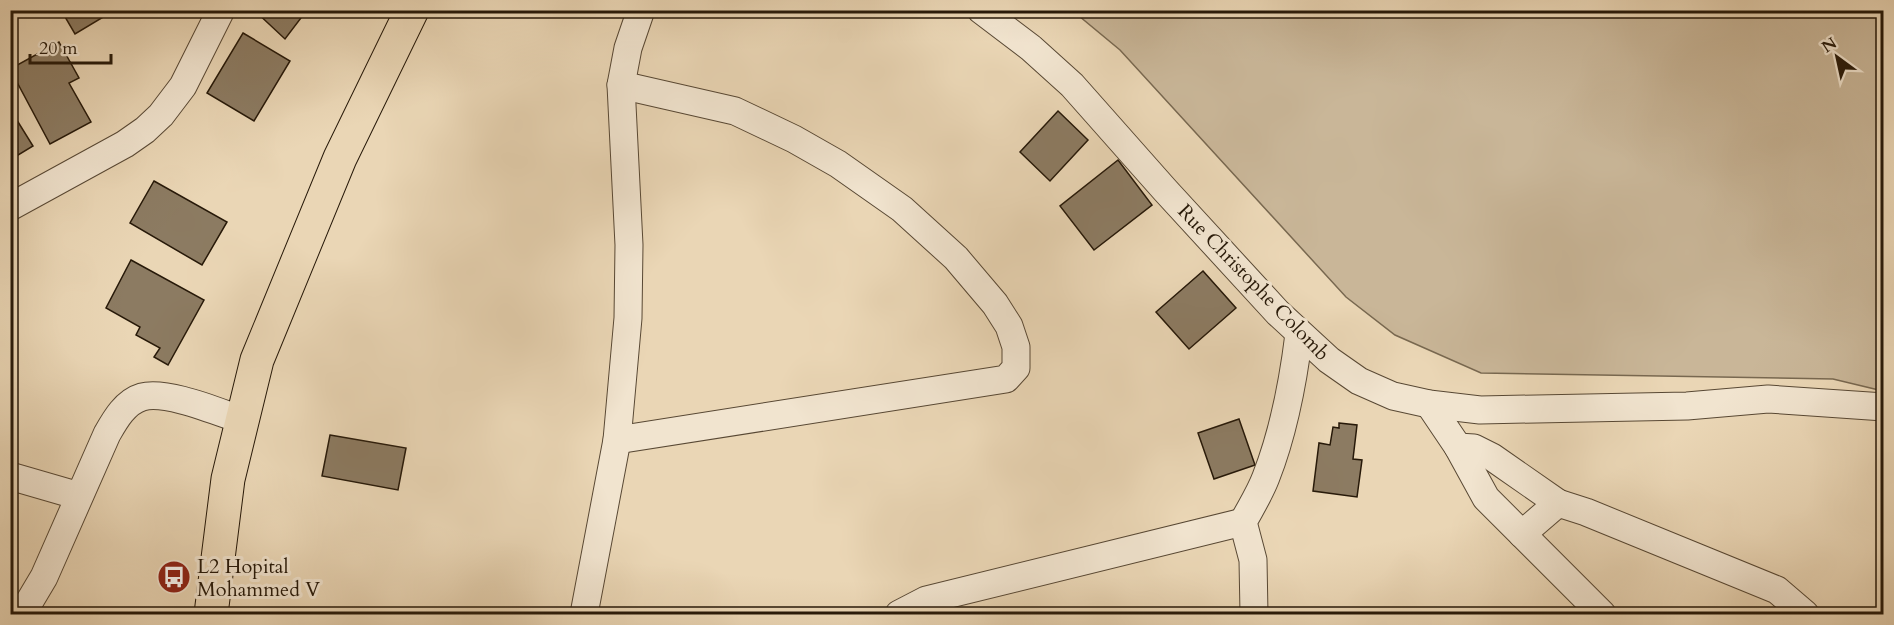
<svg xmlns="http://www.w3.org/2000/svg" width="1894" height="625" font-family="Cardo,serif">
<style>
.green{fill:#c9b698;stroke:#786850;stroke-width:1.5}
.building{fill:#8c7b62;stroke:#271909;stroke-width:1.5}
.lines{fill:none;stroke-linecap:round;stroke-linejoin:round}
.minor-casing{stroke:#584834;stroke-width:29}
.major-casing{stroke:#271909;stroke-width:35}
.minor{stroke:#f1e4cf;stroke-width:27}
.major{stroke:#ead6b5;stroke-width:33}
.labels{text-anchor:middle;stroke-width:6;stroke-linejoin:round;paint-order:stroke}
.street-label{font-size:20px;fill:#271909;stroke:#f1e4cf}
.poi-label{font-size:20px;fill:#271909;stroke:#f1e4cf;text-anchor:start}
</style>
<rect width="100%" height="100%" fill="#ead6b5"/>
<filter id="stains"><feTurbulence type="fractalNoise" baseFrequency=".00333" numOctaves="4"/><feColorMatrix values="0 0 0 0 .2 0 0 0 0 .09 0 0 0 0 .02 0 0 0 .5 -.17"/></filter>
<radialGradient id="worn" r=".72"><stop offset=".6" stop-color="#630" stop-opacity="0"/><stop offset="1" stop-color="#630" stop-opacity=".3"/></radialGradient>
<polygon class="green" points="1073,11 1883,11 1883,391 1833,379 1481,373 1395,335 1346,297 1120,50"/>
<g class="building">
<polygon points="61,10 115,10 75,34"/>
<polygon points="254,10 307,10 285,39"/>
<polygon points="243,33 290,61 254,121 207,93"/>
<polygon points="59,42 79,78 69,83 91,122 50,144 10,69"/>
<polygon points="10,109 33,146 10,160"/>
<polygon points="1058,111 1088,140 1050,181 1020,152"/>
<polygon points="1118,160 1152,205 1094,250 1060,206"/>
<polygon points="154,181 227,222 202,265 130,223"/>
<polygon points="131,260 204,300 168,365 154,357 160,348 136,335 140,327 106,308"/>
<polygon points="1203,271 1236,308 1189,349 1156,312"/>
<polygon points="1239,419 1255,465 1214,479 1198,433"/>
<polygon points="1339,423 1357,425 1353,459 1362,460 1357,497 1313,491 1319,443 1330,445 1333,427 1339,428"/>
<polygon points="330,435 406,448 398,490 322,476"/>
</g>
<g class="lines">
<defs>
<g id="minor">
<polyline points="981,10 1031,48 1072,85 1165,190 1278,313 1329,360 1359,381 1393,396 1429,404 1480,410 1687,406 1768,399 1884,407"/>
<polyline points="10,207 125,144 145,130 161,115 183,86 221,10"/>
<polyline points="1429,404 1458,447 1486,498 1602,614"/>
<polyline points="617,440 1006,379 1016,368 1016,347 1009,326 995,304 956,258 902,209 838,164 794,139 735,111 621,85"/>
<polyline points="1458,447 1474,448 1492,457 1558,503"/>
<polyline points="10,476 79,496"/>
<polyline points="1522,534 1558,503 1586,512 1777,590 1805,614"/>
<path d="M22,614L44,577L107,434C115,420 125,402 142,397C166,390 218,412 242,420"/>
<polyline points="584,614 617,440 628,318 629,245 621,85 628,48 641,10"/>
<polyline points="899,614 926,600 1243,522"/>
<path d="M1254,614L1253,560L1243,522C1251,507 1260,493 1266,477C1284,431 1293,383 1299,334"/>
</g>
<polyline id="major" points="211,614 228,479 257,360 340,158 412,10"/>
</defs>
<use href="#minor" class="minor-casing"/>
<use href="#major" class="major-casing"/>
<use href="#minor" class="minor"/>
<use href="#major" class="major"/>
</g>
<defs>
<symbol id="bus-disc" viewBox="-11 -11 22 22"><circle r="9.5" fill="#8f2418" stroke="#f1e4cf"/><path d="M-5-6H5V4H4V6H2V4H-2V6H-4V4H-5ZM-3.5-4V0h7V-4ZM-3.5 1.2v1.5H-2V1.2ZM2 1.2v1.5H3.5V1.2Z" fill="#fff"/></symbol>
</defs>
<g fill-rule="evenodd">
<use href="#bus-disc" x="155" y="558" width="38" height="38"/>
</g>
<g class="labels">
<g class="street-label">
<text transform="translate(1254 282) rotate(46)" y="7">Rue Christophe Colomb</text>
</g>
<g class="poi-label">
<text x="197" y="573">L2 Hopital<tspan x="197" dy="23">Mohammed V</tspan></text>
</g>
</g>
<rect width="1894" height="625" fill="none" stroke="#ead6b5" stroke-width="36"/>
<rect x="12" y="12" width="1870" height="601" fill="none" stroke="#271909" stroke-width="3"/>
<rect x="18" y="18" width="1858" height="589" fill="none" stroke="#271909" stroke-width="1.5"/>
<g transform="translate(1837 57) rotate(327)" stroke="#f1e4cf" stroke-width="4.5" paint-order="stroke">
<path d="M0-4.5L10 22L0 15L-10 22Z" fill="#271909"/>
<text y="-9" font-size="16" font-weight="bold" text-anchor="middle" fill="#271909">N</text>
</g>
<path d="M30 54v9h81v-9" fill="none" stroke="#271909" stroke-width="3"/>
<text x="39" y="54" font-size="18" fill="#271909" stroke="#f1e4cf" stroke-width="4.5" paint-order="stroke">20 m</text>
<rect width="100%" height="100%" filter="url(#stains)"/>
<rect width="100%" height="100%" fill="url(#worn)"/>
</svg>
